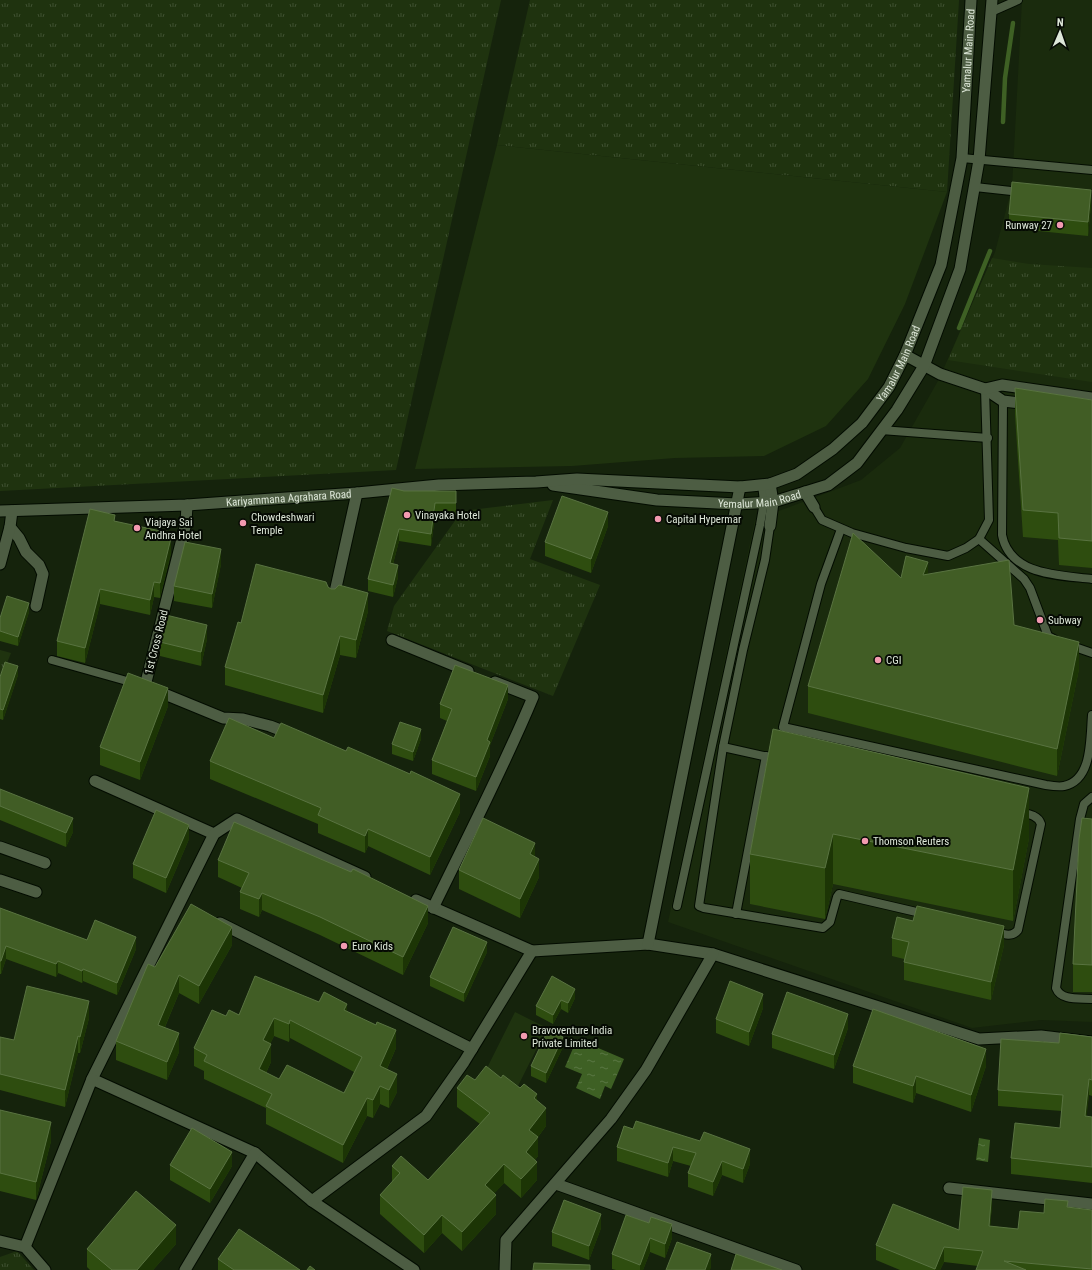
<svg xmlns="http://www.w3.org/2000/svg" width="1092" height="1270" font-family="'Roboto Condensed',sans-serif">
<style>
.built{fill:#1a2b0d}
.grass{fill:url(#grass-tufts)}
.garden{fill:#1f330f}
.water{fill:url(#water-ripples)}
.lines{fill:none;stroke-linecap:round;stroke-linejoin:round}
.stream{stroke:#3e6024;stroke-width:4.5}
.service-casing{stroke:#030c00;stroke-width:10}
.minor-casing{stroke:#030c00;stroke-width:13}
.tertiary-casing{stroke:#030c00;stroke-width:13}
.service{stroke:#4d5d43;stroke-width:8}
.minor{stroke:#4d5d43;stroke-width:11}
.tertiary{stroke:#4d5d43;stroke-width:11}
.wall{fill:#2e4d0f;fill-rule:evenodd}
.shaded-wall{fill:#1c3505}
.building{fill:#415d25;stroke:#597341;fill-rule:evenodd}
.poi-dot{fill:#f29ab0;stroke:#050a03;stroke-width:1.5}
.labels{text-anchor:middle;stroke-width:4;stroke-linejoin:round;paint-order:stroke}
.street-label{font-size:11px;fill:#dde7d8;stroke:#050a03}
.poi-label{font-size:11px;fill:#dde7d8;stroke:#050a03;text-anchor:start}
</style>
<defs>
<pattern id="grass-tufts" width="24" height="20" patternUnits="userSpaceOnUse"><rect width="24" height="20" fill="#1f330f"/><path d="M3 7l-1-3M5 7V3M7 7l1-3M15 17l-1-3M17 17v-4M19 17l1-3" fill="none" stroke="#3f5131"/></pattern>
<pattern id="water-ripples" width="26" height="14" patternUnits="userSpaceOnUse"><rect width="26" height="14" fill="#3e6024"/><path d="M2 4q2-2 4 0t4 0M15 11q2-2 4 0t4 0" fill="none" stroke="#597743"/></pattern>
</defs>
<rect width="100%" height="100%" fill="#15230c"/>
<polygon class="built" points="1022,0 1092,0 1092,1022 1041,1020 972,1028 668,922 755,520 861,480 900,448 939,379 995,252 1012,187"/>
<g class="grass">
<polygon points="0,0 501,0 396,470 0,491"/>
<polygon points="530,0 959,0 947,192 497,145"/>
<polygon points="992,258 1029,264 1092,268 1092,382 948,360"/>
<polygon points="553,500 530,559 600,585 553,696 387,631 394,606 462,511"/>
<polygon points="0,650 11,653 0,680"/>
<polygon points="17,1251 34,1270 0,1270 0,1257"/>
</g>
<g class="garden">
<polygon points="497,145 947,192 905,304 868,379 826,426 764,456 675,458 572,466 415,469"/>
<polygon points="515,1012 547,1028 518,1086 486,1070"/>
</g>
<g class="water">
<polygon points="577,1039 624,1059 611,1089 605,1086 600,1099 576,1088 582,1074 565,1067"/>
<polygon points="979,1138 990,1140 988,1162 976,1160"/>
</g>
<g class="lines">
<g class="stream">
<polyline points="1003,122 1005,78 1013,23"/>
<polyline points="959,328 990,251"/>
</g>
<defs>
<g id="service">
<polyline points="991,12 1018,0"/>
<polyline points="962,158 1092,170"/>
<polyline points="975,187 1020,192"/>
<path d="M1003,401L1002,535C1010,576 1060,575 1092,579"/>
<polyline points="881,430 988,438"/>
<polyline points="814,507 822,520 852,533 906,548 948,556 966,548 979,539 989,520 985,389"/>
<polyline points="770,526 765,560 743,650 723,747 699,906 704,908 823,928 830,922 837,897 839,894 925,914"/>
<path d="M841,529L821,584L783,727L1046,785C1052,786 1059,787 1064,786C1092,780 1090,741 1092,715"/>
<polyline points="979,539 1024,579 1030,588 1048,636 1054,639"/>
<polyline points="1069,645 1092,653"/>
<polyline points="52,660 134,683"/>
<polyline points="723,747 777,759"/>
<path d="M1092,797L1084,804L1080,819L1056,988C1061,1001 1079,998 1092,999"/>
<polyline points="677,906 760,525 764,502 762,484"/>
<polyline points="736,914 766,756"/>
<path d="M994,931C1003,934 1012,938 1018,930L1041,824C1038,815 1028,814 1019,812"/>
</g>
<g id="minor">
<polyline points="905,355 940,374 985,389 1003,401 1029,404"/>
<polyline points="985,389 1002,385 1092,398"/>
<polyline points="770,484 773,502 770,526"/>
<polyline points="805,492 814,507"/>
<polyline points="187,505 186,523 145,686 223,718 243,719 270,726 291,734"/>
<polyline points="12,511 10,527 19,538 26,552 39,565 43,574 36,606"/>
<polyline points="0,564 10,527"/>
<polyline points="333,601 357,493"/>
<polyline points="392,640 468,671"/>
<polyline points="95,781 214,834"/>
<polyline points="0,847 45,863"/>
<polyline points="365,877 237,819 214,834 92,1079 255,1153 312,1201 414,1270"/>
<polyline points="0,880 36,892"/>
<polyline points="416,900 532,951 648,944 713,954 979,1039 1041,1036 1092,1042"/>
<path d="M433,908C467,838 503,769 533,697L495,682"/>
<polyline points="220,923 472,1049"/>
<polyline points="648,944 740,487"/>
<polyline points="556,1184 796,1270"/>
<polyline points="949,1188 1092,1204"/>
<polyline points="312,1201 426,1116 464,1062 532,951"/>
<polyline points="0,1241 25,1247 45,1270"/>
<polyline points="25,1247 92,1079"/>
<polyline points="185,1270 255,1153"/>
<polyline points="505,1270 506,1240 611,1119 646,1070 713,954"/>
</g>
<g id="tertiary">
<path id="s1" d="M553,485L657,500L737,504L773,502L828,485L857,463L897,410L924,366L960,269L979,160L992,0"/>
<path id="s2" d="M0,511L187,505L357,493L439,485L536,482L577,479L740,487L770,484L797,474L833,449L862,423L889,387L905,355L941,265L962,158L971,0"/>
</g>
</defs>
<use href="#service" class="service-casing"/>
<use href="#minor" class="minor-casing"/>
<use href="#tertiary" class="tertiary-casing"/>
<use href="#service" class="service"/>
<use href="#minor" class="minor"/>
<use href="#tertiary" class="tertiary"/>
</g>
<g class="wall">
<polygon points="1091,204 1088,236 1009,228 1009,214"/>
<polygon points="1015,388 1092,400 1092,568 1059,565 1058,540 1023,537 1015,415"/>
<polygon points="404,491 456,491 456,515 435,515 431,546 399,541 393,564 398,577 393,597 368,591 368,579"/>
<polygon points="115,522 170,538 171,553 160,598 154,597 150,615 100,604 85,663 57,656 57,641"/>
<polygon points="608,526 591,573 545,556 545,542"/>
<polygon points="221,564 212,608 174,601 174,586"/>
<polygon points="928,574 1014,625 1079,669 1057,776 808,713 808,686 901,578"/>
<polygon points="328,587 368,611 356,658 340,655 323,713 225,685 225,667"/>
<polygon points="29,612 18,646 0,641 0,618"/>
<polygon points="207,639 201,666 160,656 160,642"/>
<polygon points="18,675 3,720 0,719 0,677"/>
<polygon points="508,699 490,745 490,756 476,791 432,774 432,760 447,721 440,718 440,704"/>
<polygon points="168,706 140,780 100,765 100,747"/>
<polygon points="773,729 1029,838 1013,921 833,884 825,919 750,904 750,854"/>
<polygon points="274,738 460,812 430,875 368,846 365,853 318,833 318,824 210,779 210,761"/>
<polygon points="421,739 413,761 392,754 392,744"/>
<polygon points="0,789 73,832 66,847 0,820"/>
<polygon points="1092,819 1092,992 1073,992 1073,964"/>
<polygon points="189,839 166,893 133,878 133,864"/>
<polygon points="535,856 539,877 520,918 459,889 459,870"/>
<polygon points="218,860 428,923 403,975 320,935 262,910 259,917 240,909 240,892 242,888 218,877"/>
<polygon points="0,908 87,940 136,949 117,995 83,981 82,983 58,973 56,977 6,959 1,974 0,974"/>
<polygon points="892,938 1004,945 991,1000 904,980 904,959 892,956"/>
<polygon points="232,945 199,1004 179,993 165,1027 179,1052 167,1080 116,1060 116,1041 155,967"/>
<polygon points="487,952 464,1002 430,986 430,977"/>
<polygon points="552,976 575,998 568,1013 561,1009 553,1024 536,1015 536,1006"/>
<path d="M319,1002L347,1011L396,1048L387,1069L397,1092L389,1108L380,1104L373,1118L367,1116L343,1163L266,1124V1108L204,1079V1071L194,1066V1048L226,1016ZM274,1036L289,1042L290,1038L354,1072L344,1093L279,1079L266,1073L271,1062L270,1044Z"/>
<polygon points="763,1008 749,1046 716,1033 716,1019"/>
<polygon points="89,1018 80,1053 78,1053 65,1107 0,1090 0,1037 14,1040"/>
<polygon points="848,1028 834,1069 772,1048 772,1034"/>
<polygon points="1092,1037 1092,1096 1089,1095 1086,1116 1092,1117 1092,1183 1011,1174 1011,1158 1060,1128 1062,1111 998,1106 998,1090 1059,1043"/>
<polygon points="563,1047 546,1083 531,1076 531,1066"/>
<polygon points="853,1066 986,1066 971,1112 916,1093 913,1103 853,1083"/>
<polygon points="501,1078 537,1100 546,1126 538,1137 538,1156 535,1160 537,1180 521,1198 504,1183 494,1193 496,1214 462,1251 442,1233 424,1253 380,1214 380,1195 392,1182 392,1166 428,1180 480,1124 457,1107 457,1088 475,1080"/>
<polygon points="0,1110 51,1141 36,1200 0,1191"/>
<polygon points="624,1126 750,1164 743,1183 722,1175 713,1196 688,1187 688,1173 691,1166 673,1161 668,1177 617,1161 617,1147"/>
<polygon points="170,1165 232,1166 210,1203 170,1180"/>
<polygon points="992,1205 990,1226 1018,1229 1044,1213 1068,1207 1092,1210 1092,1270 976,1270 978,1266 944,1262 940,1270 900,1270 876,1260 876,1245 959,1230"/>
<polygon points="626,1215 672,1238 665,1258 650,1252 643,1270 616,1270 612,1269 612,1254"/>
<polygon points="601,1228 589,1260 552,1246 552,1232"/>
<polygon points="176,1244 153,1270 90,1270 87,1267 87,1249"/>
<polygon points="218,1259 300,1270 218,1270"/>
</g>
<g class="shaded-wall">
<polygon points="1091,190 1091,204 1088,236 1088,222"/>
<polygon points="435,503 435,515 431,546 431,534"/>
<polygon points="608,512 608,526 591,573 591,559"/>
<polygon points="399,529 399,541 390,575 390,563"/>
<polygon points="170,533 170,544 171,538 171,553 160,598 160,583"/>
<polygon points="221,549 221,564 212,608 212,594"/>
<polygon points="928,562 928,589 923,575"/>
<polygon points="398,565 398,577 393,597 393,585"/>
<polygon points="154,582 154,597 150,615 150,600"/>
<polygon points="100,589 100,604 85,663 85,648"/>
<polygon points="368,593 368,611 356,658 356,640"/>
<polygon points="29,603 29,612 18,646 18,637"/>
<polygon points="207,625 207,639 201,666 201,652"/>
<polygon points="340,636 340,655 323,713 323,695"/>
<polygon points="1079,642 1079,669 1057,776 1057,749"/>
<polygon points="18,666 18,675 3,720 3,710"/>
<polygon points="508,685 508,699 490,745 490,756 476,791 476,777 487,740"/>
<polygon points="168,688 168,706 140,780 140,762"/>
<polygon points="421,729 421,739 413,761 413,752"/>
<polygon points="1029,788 1029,838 1013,921 1013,870"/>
<polygon points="460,794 460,812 430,875 430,857"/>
<polygon points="73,818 73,832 66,847 66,833"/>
<polygon points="189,825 189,839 166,893 166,878"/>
<polygon points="368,829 368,846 365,853 365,836"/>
<polygon points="833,834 833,884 825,919 825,868"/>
<polygon points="535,843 535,861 530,854"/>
<polygon points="539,859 539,877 520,918 520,899"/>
<polygon points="262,893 262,910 259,917 259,899"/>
<polygon points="428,906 428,923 403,975 403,957"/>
<polygon points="1004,926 1004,945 991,1000 991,982"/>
<polygon points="232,927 232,945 199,1004 199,986"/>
<polygon points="136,937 136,949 117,995 117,983"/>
<polygon points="487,942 487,952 464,1002 464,993"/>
<polygon points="6,946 6,959 1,974 1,961"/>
<polygon points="58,961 58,973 56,977 56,964"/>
<polygon points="83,969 83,981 82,983 82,971"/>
<polygon points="179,975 179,993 158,1043 158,1025"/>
<polygon points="575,989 575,998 568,1013 568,1003"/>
<polygon points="763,994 763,1008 749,1046 749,1032"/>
<polygon points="561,1000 561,1009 553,1024 553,1015"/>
<polygon points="89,1001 89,1018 80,1053 80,1037"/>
<polygon points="347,1004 347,1022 344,1010"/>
<polygon points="848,1014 848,1028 834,1069 834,1055"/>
<polygon points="274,1018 274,1036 263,1058 263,1040"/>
<polygon points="290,1020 290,1038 289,1042 289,1024"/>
<polygon points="396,1030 396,1048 380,1084 380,1066"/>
<polygon points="179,1033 179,1052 167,1080 167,1062"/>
<polygon points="78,1036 78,1053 65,1107 65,1090"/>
<polygon points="563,1037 563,1047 546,1083 546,1073"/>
<polygon points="271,1044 271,1062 259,1087 259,1069"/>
<polygon points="986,1049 986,1066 971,1112 971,1095"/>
<polygon points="397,1074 397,1092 389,1108 389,1090"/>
<polygon points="916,1076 916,1093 913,1103 913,1086"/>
<polygon points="1089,1079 1089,1095 1085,1132 1085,1116"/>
<polygon points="380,1086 380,1104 373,1118 373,1100"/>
<polygon points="537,1094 537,1112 534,1098"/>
<polygon points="367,1098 367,1116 343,1163 343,1145"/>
<polygon points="546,1108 546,1126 529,1149 529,1130"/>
<polygon points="51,1122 51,1141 36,1200 36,1182"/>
<polygon points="538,1137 538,1156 526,1171 526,1152"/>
<polygon points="673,1147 673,1161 668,1177 668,1163"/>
<polygon points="750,1149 750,1164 743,1183 743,1169"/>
<polygon points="232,1152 232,1166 210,1203 210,1189"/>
<polygon points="722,1161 722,1175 713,1196 713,1182"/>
<polygon points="537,1162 537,1180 521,1198 521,1179"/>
<polygon points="504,1164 504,1183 485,1204 485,1185"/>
<polygon points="992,1190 992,1205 989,1241 989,1226"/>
<polygon points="496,1195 496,1214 462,1251 462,1232"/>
<polygon points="601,1214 601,1228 589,1260 589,1246"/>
<polygon points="442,1215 442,1233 424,1253 424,1235"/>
<polygon points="672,1224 672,1238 665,1258 665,1244"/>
<polygon points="176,1225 176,1244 153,1270 137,1270"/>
<polygon points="650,1238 650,1252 643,1270 640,1270 640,1265"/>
<polygon points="944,1247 944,1262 940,1270 935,1270"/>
<polygon points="711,1254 711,1268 710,1270 705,1270"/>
</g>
<g class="building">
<polygon points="1012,182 1091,190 1088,222 1009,214"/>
<polygon points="1015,388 1092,400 1092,541 1059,538 1058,513 1023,510"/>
<polygon points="392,488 404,491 456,491 456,503 435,503 431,534 399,529 390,563 398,565 393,585 368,579"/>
<polygon points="562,496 608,512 591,559 545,542"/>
<polygon points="90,509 115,515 114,521 170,533 169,538 171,538 160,583 154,582 150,600 100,589 85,648 57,641"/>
<polygon points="853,533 901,578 906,556 928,562 923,575 1009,560 1014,625 1079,642 1057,749 808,686"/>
<polygon points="185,542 221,549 212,594 174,586"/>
<polygon points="256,564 326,582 328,587 331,589 335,589 339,585 368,593 356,640 340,636 323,695 225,667 238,622 241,623"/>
<polygon points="7,596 29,603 18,637 0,631 0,618"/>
<polygon points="166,615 207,625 201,652 160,642"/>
<polygon points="5,662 18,666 3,710 0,709 0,677"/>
<polygon points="455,665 508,685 487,740 490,742 476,777 432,760 452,709 440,704"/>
<polygon points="128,673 168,688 140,762 100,747"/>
<polygon points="229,718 274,738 281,723 346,751 348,747 410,774 411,771 460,794 430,857 368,829 365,836 318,815 321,808 210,761"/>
<polygon points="400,722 421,729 413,752 392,744"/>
<polygon points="773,729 1029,788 1013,870 833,834 825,868 750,854"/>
<polygon points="0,789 73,818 66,833 0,806"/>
<polygon points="156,810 189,825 166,878 133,864"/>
<polygon points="483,818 535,843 530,854 539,859 520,899 459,870"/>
<polygon points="1082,818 1092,819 1092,965 1073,964 1079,839"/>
<polygon points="234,822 351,872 353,869 428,906 403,957 320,917 262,893 259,899 240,892 249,873 218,860"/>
<polygon points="191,904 232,927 199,986 179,975 158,1025 179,1033 167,1062 116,1041 148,964 155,967"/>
<polygon points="917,906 1004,926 991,982 904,962 909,942 892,938 897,917 913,921"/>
<polygon points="0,908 87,940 95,920 136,937 117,983 83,969 82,971 58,961 56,964 6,946 1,961 0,961"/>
<polygon points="453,927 487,942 464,993 430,977"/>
<path d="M255,976L319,1002L324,992L347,1004L344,1010L376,1025L377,1022L396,1030L380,1066L397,1074L389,1090L380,1086L373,1100L367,1098L343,1145L266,1106L272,1094L204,1061L207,1055L194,1048L212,1010L226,1016L229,1010L239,1015ZM274,1018L289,1024L290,1020L362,1057L344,1093L287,1065L279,1079L259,1069L271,1044L263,1040Z"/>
<polygon points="552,976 575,989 568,1003 561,1000 553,1015 536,1006"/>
<polygon points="730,981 763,994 749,1032 716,1019"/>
<polygon points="27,986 89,1001 80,1037 78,1036 65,1090 0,1074 0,1037 14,1040"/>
<polygon points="787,992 848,1014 834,1055 772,1034"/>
<polygon points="873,1009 986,1049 971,1095 916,1076 913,1086 853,1066"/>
<polygon points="548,1030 563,1037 546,1073 531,1066"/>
<polygon points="1060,1033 1092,1037 1092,1080 1089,1079 1085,1116 1092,1117 1092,1167 1011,1158 1015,1123 1060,1128 1063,1095 998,1090 1001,1039 1059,1043"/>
<polygon points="486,1066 501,1078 503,1075 520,1088 524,1084 537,1094 534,1098 546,1108 529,1130 538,1137 526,1152 537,1162 521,1179 504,1164 485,1185 496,1195 462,1232 442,1215 424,1235 380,1195 400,1173 392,1166 401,1156 428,1180 490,1113 457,1088 467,1075 475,1080"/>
<polygon points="0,1110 51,1122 36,1182 0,1173"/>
<polygon points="636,1121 700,1141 704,1132 750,1149 743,1169 722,1161 713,1182 688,1173 696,1153 673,1147 668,1163 617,1147 624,1126 633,1129"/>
<polygon points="192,1128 232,1152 210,1189 170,1165"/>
<polygon points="963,1187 992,1190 989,1226 1018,1229 1020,1211 1044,1213 1045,1199 1068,1201 1067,1207 1092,1210 1092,1269 1004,1261 1026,1270 976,1270 983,1251 944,1247 935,1269 876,1245 893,1204 959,1230"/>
<polygon points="136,1191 176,1225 137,1270 112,1270 87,1249"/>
<polygon points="564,1200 601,1214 589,1246 552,1232"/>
<polygon points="626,1215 649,1223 651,1217 672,1224 665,1244 650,1238 640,1265 612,1254"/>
<polygon points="239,1229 300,1270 234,1270 218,1259"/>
<polygon points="677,1242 711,1254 705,1270 666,1270"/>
<polygon points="736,1254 782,1270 731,1270"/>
<polygon points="534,1263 590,1265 590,1270 533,1270"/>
<polygon points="310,1266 315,1270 307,1270"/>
</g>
<g class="poi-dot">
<circle cx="1060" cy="225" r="4"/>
<circle cx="407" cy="515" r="4"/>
<circle cx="658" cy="519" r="4"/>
<circle cx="243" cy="523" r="4"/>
<circle cx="137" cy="528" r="4"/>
<circle cx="1040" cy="620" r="4"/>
<circle cx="878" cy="660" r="4"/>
<circle cx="865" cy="841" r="4"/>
<circle cx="344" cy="946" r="4"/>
<circle cx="524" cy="1036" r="4"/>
</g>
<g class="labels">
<g class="street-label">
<text dy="4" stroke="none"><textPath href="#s2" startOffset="1277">Yamalur Main Road</textPath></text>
<text dy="4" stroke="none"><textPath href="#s2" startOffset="953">Yamalur Main Road</textPath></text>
<text dy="4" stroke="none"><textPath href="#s1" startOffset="208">Yemalur Main Road</textPath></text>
<text dy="4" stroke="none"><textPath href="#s2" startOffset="289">Kariyammana Agrahara Road</textPath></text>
<text transform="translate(156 642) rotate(-76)" y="4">1st Cross Road</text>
</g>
<g class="poi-label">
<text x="1052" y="229" text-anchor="end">Runway 27</text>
<text x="415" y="519">Vinayaka Hotel</text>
<text x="251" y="521">Chowdeshwari<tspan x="251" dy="13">Temple</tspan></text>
<text x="666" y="523">Capital Hypermar</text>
<text x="145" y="526">Viajaya Sai<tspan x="145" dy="13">Andhra Hotel</tspan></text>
<text x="1048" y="624">Subway</text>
<text x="886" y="664">CGI</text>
<text x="873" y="845">Thomson Reuters</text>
<text x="352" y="950">Euro Kids</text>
<text x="532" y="1034">Bravoventure India<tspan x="532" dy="13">Private Limited</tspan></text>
</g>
</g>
<g transform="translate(1060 32) rotate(2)" stroke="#050a03" stroke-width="3" paint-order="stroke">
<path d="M0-3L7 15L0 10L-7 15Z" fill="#dde7d8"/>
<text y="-6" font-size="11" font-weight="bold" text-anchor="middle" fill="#dde7d8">N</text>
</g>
</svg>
